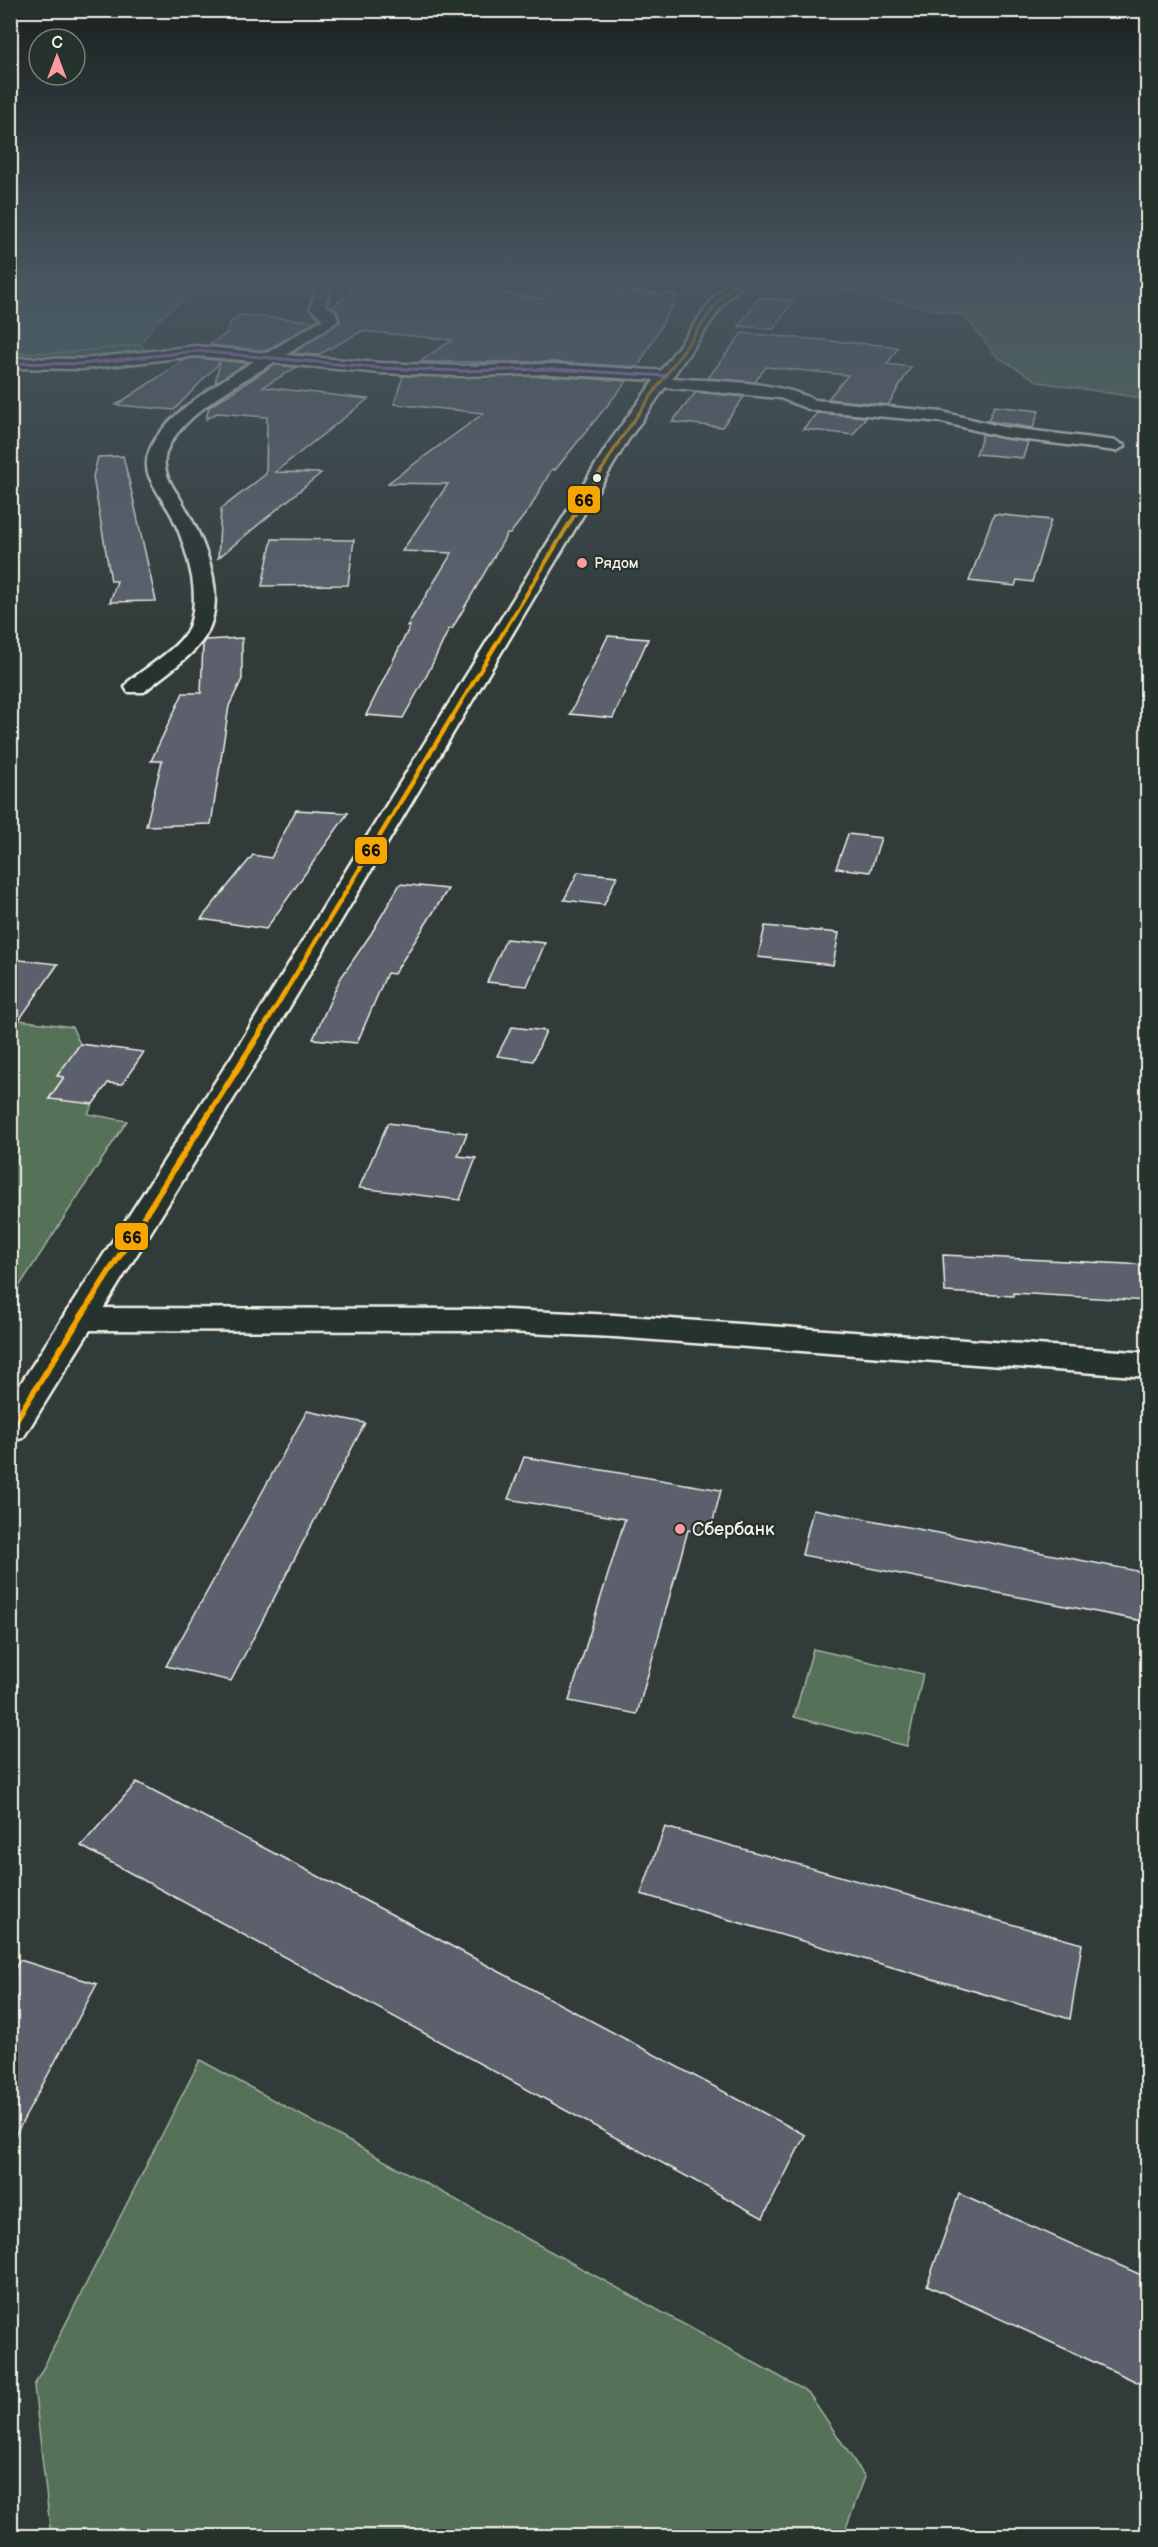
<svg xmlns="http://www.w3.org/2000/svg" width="1158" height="2547" font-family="'Balsamiq Sans',sans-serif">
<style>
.green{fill:#547158;stroke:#a4b1a0;stroke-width:1.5}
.water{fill:#476c6b;stroke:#8ca19d;stroke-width:1.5}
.building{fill:#5b606d;stroke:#f4f1e8;stroke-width:1.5}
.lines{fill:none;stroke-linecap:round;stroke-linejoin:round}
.street-casing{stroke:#f4f1e8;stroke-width:5}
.primary-casing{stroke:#f4f1e8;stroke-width:5}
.street{fill:#26332d;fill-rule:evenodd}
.primary{fill:#26332d;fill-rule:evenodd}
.bus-1-far4-casing{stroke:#26332d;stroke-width:5}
.bus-1-far3-casing{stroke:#26332d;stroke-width:7}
.bus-1-far2-casing{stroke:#26332d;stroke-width:8}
.bus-1-far1-casing{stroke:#26332d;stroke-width:10}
.bus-1-casing{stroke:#26332d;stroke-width:12}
.bus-2-casing{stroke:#26332d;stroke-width:5}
.bus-1-far4{stroke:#f7a600;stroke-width:3}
.bus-1-far3{stroke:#f7a600;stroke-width:4}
.bus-1-far2{stroke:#f7a600;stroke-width:4.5}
.bus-1-far1{stroke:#f7a600;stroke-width:6}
.bus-1{stroke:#f7a600;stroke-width:8}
.bus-2{stroke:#d880ff;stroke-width:3}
.bus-dot{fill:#f4f1e8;stroke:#26332d;stroke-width:2}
.poi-dot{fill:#ff9aa2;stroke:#26332d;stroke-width:2}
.labels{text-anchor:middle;stroke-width:4.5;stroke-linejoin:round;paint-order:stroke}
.far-poi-label{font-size:15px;fill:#f4f1e8;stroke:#26332d;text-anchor:start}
.poi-label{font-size:18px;fill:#f4f1e8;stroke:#26332d;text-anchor:start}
.line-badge{stroke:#26332d;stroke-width:2}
.pale-badge-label{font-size:16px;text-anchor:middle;font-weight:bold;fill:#111}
</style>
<rect width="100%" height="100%" fill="#313c3a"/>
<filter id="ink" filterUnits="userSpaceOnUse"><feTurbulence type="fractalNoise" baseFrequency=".0167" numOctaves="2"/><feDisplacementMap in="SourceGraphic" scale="12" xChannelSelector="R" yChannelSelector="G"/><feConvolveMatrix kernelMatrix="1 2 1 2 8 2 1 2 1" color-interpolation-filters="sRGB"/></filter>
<g filter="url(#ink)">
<g class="green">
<polygon points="806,278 1147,278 1147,399 1039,382 996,356 965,316 864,295"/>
<polygon points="140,345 145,349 144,352 86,360 11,359 11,353 61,353"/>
<polygon points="11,1019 72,1027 80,1044 58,1076 64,1077 49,1098 93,1104 88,1114 127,1121 11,1299"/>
<polygon points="813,1649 923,1674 907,1746 794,1717"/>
<polygon points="200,2060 808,2392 865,2477 843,2536 51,2536 34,2386"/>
</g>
<polygon class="water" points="11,278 207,278 154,324 140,345 61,353 11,353"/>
<g class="building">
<polygon points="384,278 385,286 425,289 429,285 460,287 543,299 555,279 589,280 584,288 678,295 638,367 551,362 419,362 452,340 362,331 318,355 293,353 340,322 337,310 332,307 350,293 349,279"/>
<polygon points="759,298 793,301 774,329 739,326"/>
<polygon points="240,315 314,321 319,319 266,351 209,345 227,333 230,323"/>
<polygon points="742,333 890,346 898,348 887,364 911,367 888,405 828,399 848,375 766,367 755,382 708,378"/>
<polygon points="196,358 247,363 215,383 220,362 174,410 116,405 186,359"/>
<polygon points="274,365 297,367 263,387 368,399 275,472 321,473 218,558 221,509 266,474 267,417 217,413 206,419 209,407"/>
<polygon points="403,376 551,376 627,381 555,470 552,469 530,508 510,534 507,534 452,629 449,629 428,673 403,718 366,715 410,626 407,626 452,553 402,551 448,484 388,483 484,413 394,404"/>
<polygon points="696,392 744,397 722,427 672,422"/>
<polygon points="994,406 1039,411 1033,428 988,421"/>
<polygon points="817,413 866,417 853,435 803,429"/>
<polygon points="983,434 1028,442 1023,458 976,454"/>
<polygon points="123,456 130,485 156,601 110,602 117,581 111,581 93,477 98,457"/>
<polygon points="994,514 1051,520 1032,582 1017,580 1015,586 969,581"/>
<polygon points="272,539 354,540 348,585 262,586"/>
<polygon points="608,636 648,639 613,718 570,714"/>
<polygon points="242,638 242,679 229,706 211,824 146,826 162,761 151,761 183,693 201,693 203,643 205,640"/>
<polygon points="296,810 348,813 266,929 201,919 253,855 271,858"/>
<polygon points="848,834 881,838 870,872 836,868"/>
<polygon points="578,872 617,876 604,905 564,900"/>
<polygon points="400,884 448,889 394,974 387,973 357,1043 313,1039 340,979 371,934"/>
<polygon points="765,926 839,933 833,965 758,957"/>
<polygon points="506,939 545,943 527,986 487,982"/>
<polygon points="10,959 58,964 10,1033"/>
<polygon points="512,1027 546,1031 533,1061 497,1056"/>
<polygon points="80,1044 144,1052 122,1084 108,1083 93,1104 49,1099 64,1077 57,1076"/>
<polygon points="388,1123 467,1133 458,1156 476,1158 460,1200 359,1188"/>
<polygon points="943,1255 1148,1265 1148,1301 1013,1293 1013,1296 945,1292"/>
<polygon points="307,1411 365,1423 231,1681 166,1666"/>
<polygon points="524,1457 721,1490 710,1533 688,1530 637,1714 569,1701 625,1519 508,1499"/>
<polygon points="813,1509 1148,1573 1148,1622 802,1555"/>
<polygon points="137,1782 412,1925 805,2135 763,2218 81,1846"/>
<polygon points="665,1827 1082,1944 1070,2019 641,1894"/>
<polygon points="20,1960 97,1984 10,2145 10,1976"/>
<polygon points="959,2194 1148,2278 1148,2387 927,2285"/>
</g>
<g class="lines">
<defs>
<g id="street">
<path d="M315,278H329L330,290L325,306L335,311L338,321L286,355L380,363L461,366L551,364L667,371L673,373V378C719,382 773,380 815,400L942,412L1003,427L1116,441L1125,446L1116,451L1003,437L942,422L811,410L780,398L662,387L656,385L655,380L551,374L461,376L380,373L273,363C242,381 177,418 166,453C161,468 170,483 178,495C200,531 229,590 207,633C194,657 164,674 144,692H128L125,687L128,682C144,669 177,649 187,631C195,616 195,594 192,577C188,556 181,535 172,516C165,503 155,490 149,476C132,431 222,381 254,361L196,356L82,369L10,368V358L82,359L196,346L267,353L323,319L310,308L316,290Z"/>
<polygon points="79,1308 487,1309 614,1315 1148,1353 1148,1377 614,1337 487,1331 79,1330 67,1327 62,1319 67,1311"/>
</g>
<polygon id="primary" points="733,278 748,278 725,302 628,440 265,1048 23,1438 10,1441 10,1400 237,1048 611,440 715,296"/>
</defs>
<use href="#street" class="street-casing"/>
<use href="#primary" class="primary-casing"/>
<use href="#street" class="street"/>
<use href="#primary" class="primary"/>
<defs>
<polyline id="bus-1-far4" points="600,473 620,440 720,299 741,278"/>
<polyline id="bus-1-far3" points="451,719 601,471"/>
<polyline id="bus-1-far2" points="262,1030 452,717"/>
<polyline id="bus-1-far1" points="14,1423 263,1028"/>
<polyline id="bus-1" points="10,1429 15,1421"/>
<polyline id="bus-2" points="10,363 82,364 196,351 380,368 461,371 551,369 667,376"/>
</defs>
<use href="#bus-1-far4" class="bus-1-far4-casing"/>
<use href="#bus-1-far3" class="bus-1-far3-casing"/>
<use href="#bus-1-far2" class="bus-1-far2-casing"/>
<use href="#bus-1-far1" class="bus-1-far1-casing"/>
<use href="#bus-1" class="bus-1-casing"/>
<use href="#bus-2" class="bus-2-casing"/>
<use href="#bus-1-far4" class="bus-1-far4"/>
<use href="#bus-1-far3" class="bus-1-far3"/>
<use href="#bus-1-far2" class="bus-1-far2"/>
<use href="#bus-1-far1" class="bus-1-far1"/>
<use href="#bus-1" class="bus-1"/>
<use href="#bus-2" class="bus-2"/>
</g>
</g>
<linearGradient id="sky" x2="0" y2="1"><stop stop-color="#1b2120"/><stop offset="0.44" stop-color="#485660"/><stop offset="1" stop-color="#485660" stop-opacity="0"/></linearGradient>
<rect width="1158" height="634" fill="url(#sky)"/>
<circle class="bus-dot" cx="597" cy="478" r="5"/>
<g class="poi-dot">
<circle cx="582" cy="563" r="6"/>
<circle cx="680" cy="1529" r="6"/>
</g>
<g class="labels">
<g class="far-poi-label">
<text x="594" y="568">Рядом</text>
</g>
<g class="poi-label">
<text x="692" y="1535">Сбербанк</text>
</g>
</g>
<g class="line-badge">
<rect x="567" y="485" width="34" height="29" rx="6" fill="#f7a600"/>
<rect x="354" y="836" width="34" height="29" rx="6" fill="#f7a600"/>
<rect x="114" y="1222" width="35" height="29" rx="6" fill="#f7a600"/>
</g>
<g class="pale-badge-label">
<text x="584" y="506">66</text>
<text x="371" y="856">66</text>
<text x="132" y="1243">66</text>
</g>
<rect width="1158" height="2547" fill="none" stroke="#26332d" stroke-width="36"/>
<rect x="18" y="18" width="1122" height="2511" fill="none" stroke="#f4f1e8" stroke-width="2" filter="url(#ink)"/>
<g transform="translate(57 57)"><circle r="28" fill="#26332d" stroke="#787f78" stroke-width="1.5"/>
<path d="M0-4.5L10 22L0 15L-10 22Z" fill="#ff9aa2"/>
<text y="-9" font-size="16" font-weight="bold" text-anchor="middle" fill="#f4f1e8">С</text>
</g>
</svg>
